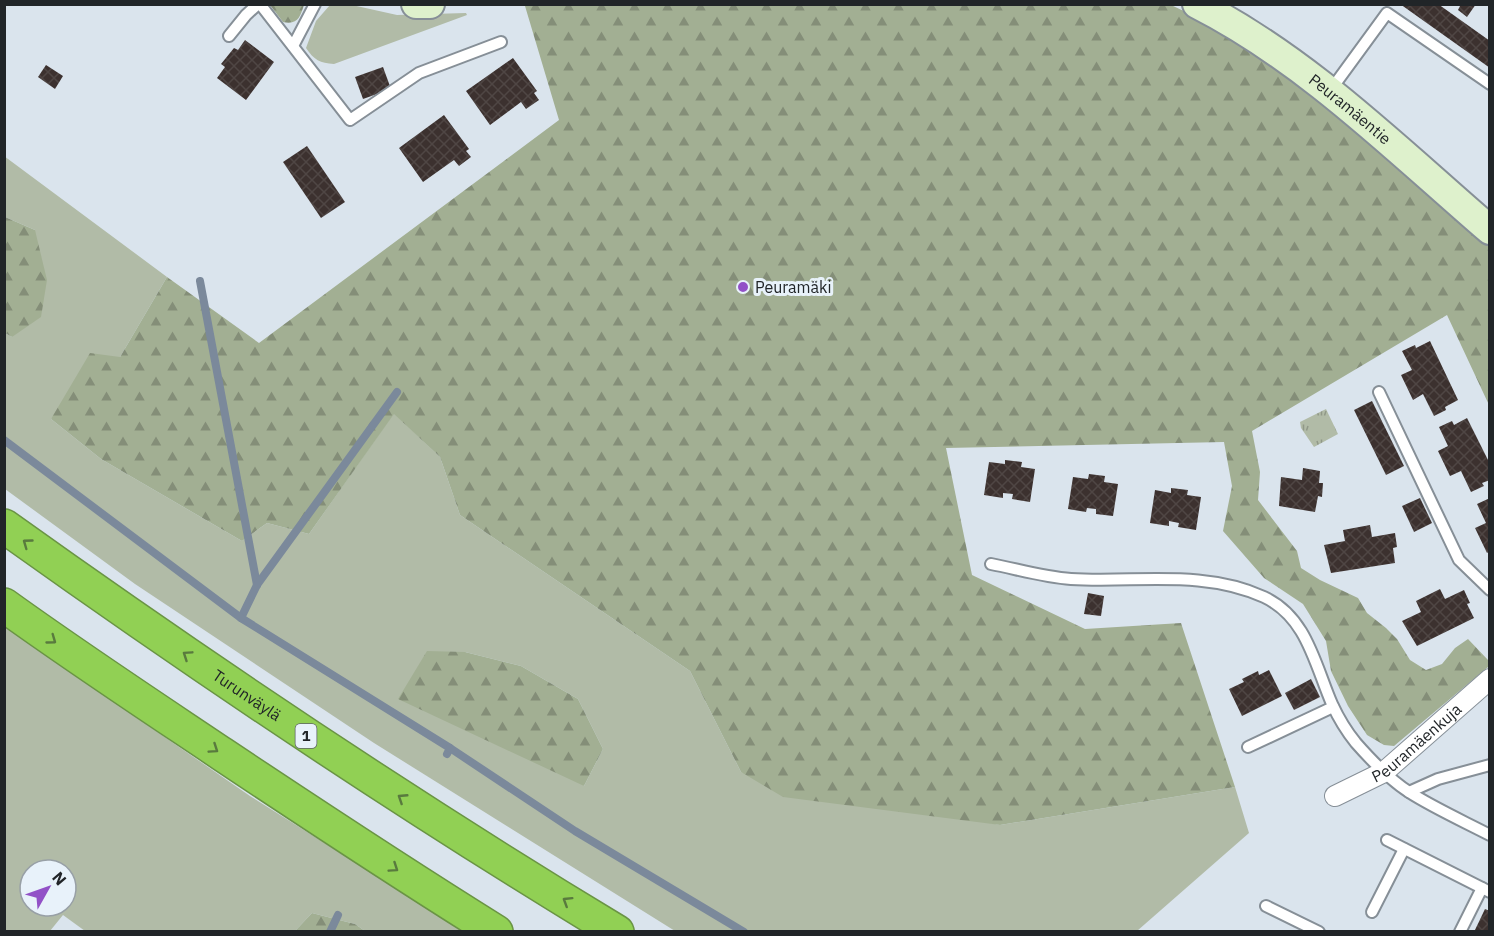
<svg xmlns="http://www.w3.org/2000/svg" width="1494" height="936" font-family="'IBM Plex Sans',sans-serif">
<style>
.green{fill:#b1bba7;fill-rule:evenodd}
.forest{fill:url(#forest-firs)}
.park{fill:url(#park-tufts)}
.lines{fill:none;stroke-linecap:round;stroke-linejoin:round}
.stream{stroke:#7b899b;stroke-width:8}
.building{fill:url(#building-cross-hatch)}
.lane-casing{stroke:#868f97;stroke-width:14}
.street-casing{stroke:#868f97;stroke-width:22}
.secondary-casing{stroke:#868f97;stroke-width:32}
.highway-casing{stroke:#6a9445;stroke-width:36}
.lane{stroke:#fff;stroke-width:10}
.street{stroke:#fff;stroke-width:20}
.secondary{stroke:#def1cc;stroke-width:28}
.highway{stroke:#91d054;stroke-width:33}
.oneway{stroke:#597a3e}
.poi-dot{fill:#9251c7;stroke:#e8f2fa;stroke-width:2}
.labels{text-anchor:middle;stroke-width:6;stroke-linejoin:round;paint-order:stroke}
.shield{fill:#e8f2fa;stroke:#5d6267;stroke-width:1.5}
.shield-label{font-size:15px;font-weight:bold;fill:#212528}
.street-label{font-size:16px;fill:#212528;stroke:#e8f2fa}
.poi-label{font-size:16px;fill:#212528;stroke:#e8f2fa;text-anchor:start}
</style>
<defs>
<pattern id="forest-firs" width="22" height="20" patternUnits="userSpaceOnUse" patternTransform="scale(1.5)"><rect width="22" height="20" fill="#a2af93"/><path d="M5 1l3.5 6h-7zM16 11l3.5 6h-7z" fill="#848e78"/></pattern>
<pattern id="park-tufts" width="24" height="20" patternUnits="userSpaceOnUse" patternTransform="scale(1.5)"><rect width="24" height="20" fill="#b1bba7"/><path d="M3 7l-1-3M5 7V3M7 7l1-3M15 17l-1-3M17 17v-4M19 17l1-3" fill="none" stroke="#909888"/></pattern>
<pattern id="building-cross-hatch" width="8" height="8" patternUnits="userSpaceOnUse" patternTransform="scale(1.5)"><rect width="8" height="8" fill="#3c312f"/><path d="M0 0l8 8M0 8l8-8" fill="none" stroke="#4f4644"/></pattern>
</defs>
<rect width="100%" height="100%" fill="#dae4ed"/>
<g class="green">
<path d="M330,5H352L397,15L466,13L467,15L334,64C320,63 314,60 306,48L316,21Z"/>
<path d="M4,156L167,277L120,357L51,419L101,459L242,541L267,523L309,534L394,413L440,457L460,515L690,671L741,772L1000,825L1235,787L1249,833L1137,931H675L374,743L135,584L5,489V333L12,337L35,230L5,217ZM465,652L521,666L578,699L603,749L584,786Z"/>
<path d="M4,626L250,796L464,931H365L355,924L312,913L295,931H85L63,915L50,931H5ZM30,870H66V906H30Z"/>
</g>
<g class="forest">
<polygon points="530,4 1171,5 1222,29 1275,60 1489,245 1489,405 1447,315 1252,431 1260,472 1258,500 1297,551 1301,568 1320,580 1358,598 1367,613 1386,628 1397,639 1410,660 1426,670 1442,664 1455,648 1468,639 1488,660 1488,667 1394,746 1384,745 1367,735 1348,706 1331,671 1326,641 1303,604 1264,578 1223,531 1232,486 1224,442 946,448 972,575 1085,629 1181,623 1235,787 1000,825 783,797 741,772 690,671 460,515 440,457 394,414 309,534 267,523 242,541 101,459 51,419 90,353 120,357 167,277 259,343 559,120 525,6"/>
<path d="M270,5H304C300,17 298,25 283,22Z"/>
<polygon points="5,217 35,230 47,280 41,317 12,337 5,333"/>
<polygon points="427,651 465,652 521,666 578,699 603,749 584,786 398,699"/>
<polygon points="312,913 355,924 365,931 295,931"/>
</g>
<polygon class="park" points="1326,409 1338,434 1314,447 1301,428 1300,422"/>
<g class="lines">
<g class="stream">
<polyline points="200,281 257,585"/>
<polyline points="397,392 257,585 241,618 450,748 447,754"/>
<polyline points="4,440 241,618"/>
<polyline points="450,748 575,831 744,932"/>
<polyline points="330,932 338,915"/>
</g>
</g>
<g class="building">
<polygon points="1400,4 1438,4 1490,41 1490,68"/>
<polygon points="1461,4 1476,4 1467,17 1458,10"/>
<polygon points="245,40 274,62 246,100 217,78 225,67 221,64 234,48 238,50"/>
<polygon points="513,58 537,91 534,93 539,100 526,109 521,102 490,125 466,91"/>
<polygon points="46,65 63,76 55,89 38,77"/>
<polygon points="383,67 391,89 363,99 355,77"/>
<polygon points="444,115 469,149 466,151 471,157 459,166 454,160 423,182 399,148"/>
<polygon points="307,146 345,202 321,218 283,162"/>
<polygon points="1430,341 1458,400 1445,407 1446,410 1434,416 1423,394 1413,400 1401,375 1412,370 1402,351 1415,345 1416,348"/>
<polygon points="1372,401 1404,466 1386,475 1354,410"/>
<polygon points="1467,418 1490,464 1490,480 1482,483 1484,486 1471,492 1461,471 1450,476 1438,451 1448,446 1439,427 1452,421 1454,425"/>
<polygon points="1005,460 1022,462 1021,467 1035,469 1030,502 1012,499 1013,494 1003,493 1003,498 984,495 989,462 1005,464"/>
<polygon points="1303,468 1320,471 1319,483 1323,483 1322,497 1318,496 1315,512 1279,506 1281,477 1302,480"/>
<polygon points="1089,474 1105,476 1104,482 1118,484 1113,516 1096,514 1096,509 1087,508 1086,512 1068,509 1073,477 1088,479"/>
<polygon points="1171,488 1188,490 1187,495 1201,497 1196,530 1178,527 1179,523 1169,521 1169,526 1150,523 1155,490 1171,493"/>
<polygon points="1420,498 1432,523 1414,532 1402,506"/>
<polygon points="1490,498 1490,551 1487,553 1475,528 1486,523 1477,504"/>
<polygon points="1370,525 1372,537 1395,533 1397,547 1393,548 1395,563 1331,573 1324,545 1345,541 1343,530"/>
<polygon points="1440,589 1445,599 1464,590 1470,603 1467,604 1474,618 1417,646 1402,621 1421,612 1416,601"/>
<polygon points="1088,593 1104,596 1101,616 1084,614"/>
<polygon points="1269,670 1282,696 1242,716 1229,689 1244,682 1242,679 1258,671 1259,675"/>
<polygon points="1311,679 1320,697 1294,710 1285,693"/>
<polygon points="1485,909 1490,911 1490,932 1474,932"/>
</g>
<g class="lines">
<defs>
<g id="lane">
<polyline points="260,4 350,120 419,73 501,42"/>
<polyline points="229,36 246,15 258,4"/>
<polyline points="293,46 315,4"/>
<polyline points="1330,91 1387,13 1490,84"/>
<polyline points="1379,392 1459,560 1490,590"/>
<path d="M991,564C1017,569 1044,577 1071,579C1136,583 1203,569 1264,597C1307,617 1315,665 1332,704C1338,717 1347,732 1356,743C1371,760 1390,780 1409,792C1434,808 1463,821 1490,835"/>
<polyline points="1248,747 1333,707"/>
<polyline points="1409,792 1438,779 1490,765"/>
<polyline points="1387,840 1490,892"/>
<polyline points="1266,906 1319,932"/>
<polyline points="1372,912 1404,849"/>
<polyline points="1460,932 1482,888"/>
</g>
<g id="street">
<path id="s1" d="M1335,796L1384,772L1490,679"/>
</g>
<g id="secondary">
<polyline points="416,4 430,4"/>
<path id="s2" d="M1197,4C1307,60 1397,150 1490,230"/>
</g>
<g id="highway">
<path id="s3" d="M4,526C204,669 407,805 617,932"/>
<path d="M4,605C76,657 149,705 222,754C312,814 403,874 496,932"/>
</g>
</defs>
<use href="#lane" class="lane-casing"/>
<use href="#street" class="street-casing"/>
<use href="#secondary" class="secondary-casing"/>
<use href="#highway" class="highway-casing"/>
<use href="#lane" class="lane"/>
<use href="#street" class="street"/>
<use href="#secondary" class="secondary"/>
<use href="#highway" class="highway"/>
</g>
<defs><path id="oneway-chevron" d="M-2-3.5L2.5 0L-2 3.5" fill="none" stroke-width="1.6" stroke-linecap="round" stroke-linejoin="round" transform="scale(1.5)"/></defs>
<g class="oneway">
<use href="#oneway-chevron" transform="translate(27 543) rotate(-144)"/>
<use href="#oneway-chevron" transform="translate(52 640) rotate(36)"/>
<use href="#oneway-chevron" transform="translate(187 655) rotate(-146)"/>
<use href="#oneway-chevron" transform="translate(214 749) rotate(34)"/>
<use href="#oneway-chevron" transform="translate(402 798) rotate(-147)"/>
<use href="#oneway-chevron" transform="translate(394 868) rotate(34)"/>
<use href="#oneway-chevron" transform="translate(567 901) rotate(-148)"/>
</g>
<circle class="poi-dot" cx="743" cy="287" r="6"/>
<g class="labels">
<rect class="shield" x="295.5" y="724" width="21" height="24" rx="4.5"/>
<g class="shield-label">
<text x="306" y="741">1</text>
</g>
<g class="street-label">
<text dy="6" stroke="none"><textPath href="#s2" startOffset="186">Peuramäentie</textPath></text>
<text dy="6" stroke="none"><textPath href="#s3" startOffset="296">Turunväylä</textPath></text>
<text dy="6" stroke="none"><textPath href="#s1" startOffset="98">Peuramäenkuja</textPath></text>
</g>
<g class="poi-label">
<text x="755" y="293">Peuramäki</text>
</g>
</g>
<rect width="1494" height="936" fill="none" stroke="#212528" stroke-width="12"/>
<g transform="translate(48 888) rotate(50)"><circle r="28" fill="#e8f2fa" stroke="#98a0a6" stroke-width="1.5"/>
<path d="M0-4.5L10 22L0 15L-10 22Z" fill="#9251c7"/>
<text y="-9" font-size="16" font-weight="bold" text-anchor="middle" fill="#212528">N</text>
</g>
</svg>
